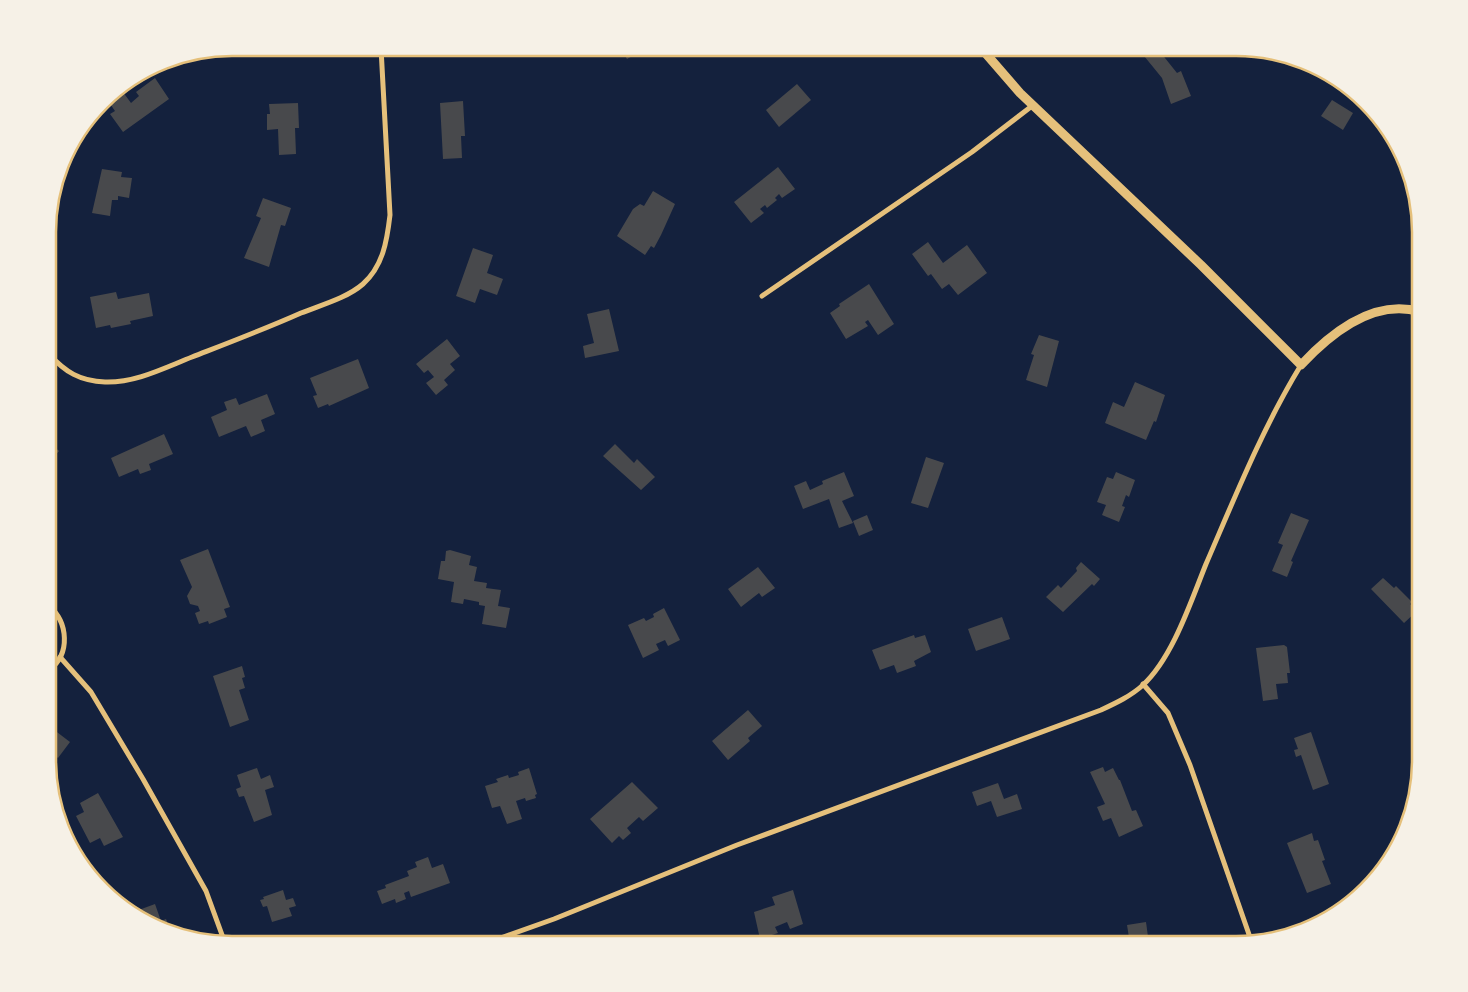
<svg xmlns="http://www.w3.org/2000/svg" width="1468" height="992" font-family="Raleway,sans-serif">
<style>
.building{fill:#48494c}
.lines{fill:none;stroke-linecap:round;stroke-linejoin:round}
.minor{stroke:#e5c07b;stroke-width:5}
.tertiary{stroke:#e5c07b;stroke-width:9}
.rim{fill:none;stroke:#e5c07b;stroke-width:2.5}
</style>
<rect width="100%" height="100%" fill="#14213d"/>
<g class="building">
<polygon points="620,48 668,48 667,55 647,55 647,48 627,59"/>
<polygon points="1144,48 1157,48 1177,73 1181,71 1191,96 1171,104 1162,78 1140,51"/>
<polygon points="155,78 169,99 123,132 110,114 115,111 106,98 120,88 131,103 139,96 136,92"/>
<polygon points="797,84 811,100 779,127 766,110"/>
<polygon points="1332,100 1353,113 1343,130 1321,116"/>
<polygon points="463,101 465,136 461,136 462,158 443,159 440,103"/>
<polygon points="298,103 299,128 295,128 296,154 279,155 278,129 267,130 267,114 270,114 269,104"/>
<polygon points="778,167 795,189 782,198 779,194 775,198 777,200 767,208 765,205 760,209 764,213 751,223 734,202"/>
<polygon points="102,169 122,172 121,177 132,178 129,198 118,196 118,200 112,200 110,216 92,213"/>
<polygon points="653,191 675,204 661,235 654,248 651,246 645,255 617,236 633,209 640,204 644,206"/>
<polygon points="263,198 291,208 285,226 281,225 269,267 244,258 261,218 256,216"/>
<polygon points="928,242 943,263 967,245 987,273 958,295 949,284 942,289 931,274 928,276 912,254"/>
<polygon points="473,248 493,255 487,273 503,279 497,295 480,289 475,303 456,296"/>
<polygon points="869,284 894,324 878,335 868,320 865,322 868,326 846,339 830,313 840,306 839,304"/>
<polygon points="116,292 118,299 149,293 153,316 130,321 131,324 111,328 110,325 96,328 90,297"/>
<polygon points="609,309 619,351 585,358 583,346 594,343 587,314"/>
<polygon points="1039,335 1059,341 1047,387 1026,380 1034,355 1031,354"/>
<polygon points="447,339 460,356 450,364 455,370 444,380 448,385 436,395 426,383 434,377 428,370 424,373 416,364"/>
<polygon points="358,359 369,388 329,406 328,404 318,408 313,396 317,395 310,378"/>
<polygon points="1135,382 1165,395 1156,422 1154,421 1146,440 1105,423 1113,402 1124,407"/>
<polygon points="267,394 275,414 261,420 265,431 251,437 246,426 219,437 211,417 227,410 224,402 236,398 239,405"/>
<polygon points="164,434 173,454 149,464 151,470 140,474 138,469 119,477 111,458"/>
<polygon points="49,442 59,451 49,463"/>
<polygon points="615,444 634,463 637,459 655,477 641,490 603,456"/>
<polygon points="926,457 944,463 928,508 911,503"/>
<polygon points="844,472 854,496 842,501 853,523 839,528 829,499 803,509 794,486 806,481 810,490 823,484 822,481"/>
<polygon points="1116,472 1135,480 1129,497 1126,495 1122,506 1125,507 1119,522 1102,515 1106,505 1097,502 1107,477 1113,479"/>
<polygon points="1291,513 1309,520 1291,561 1293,562 1287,577 1272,571 1283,545 1278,543"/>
<polygon points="867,515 873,530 859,536 853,521"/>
<polygon points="208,549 230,607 224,609 227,617 209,624 208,621 199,624 195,613 200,611 198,606 190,604 187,596 192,587 180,560"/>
<polygon points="450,550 471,556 469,565 477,567 474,581 487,583 486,588 501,590 498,606 510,608 506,628 482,624 485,606 479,605 479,602 464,599 463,604 451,602 454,582 438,579 441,561 445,561 446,551"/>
<polygon points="1081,562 1100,579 1094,586 1092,584 1063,612 1046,597 1058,585 1061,588 1077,571 1076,568"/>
<polygon points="758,567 775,588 762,597 759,593 741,607 728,589"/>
<polygon points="1383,578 1394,588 1396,586 1412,602 1410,604 1417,611 1404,623 1371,589"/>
<polygon points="664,608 680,640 668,646 665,640 656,644 659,650 643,658 628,625 644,618 646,621 654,617 653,614"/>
<polygon points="1002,617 1010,639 976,651 968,629"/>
<polygon points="914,635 915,638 925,635 931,652 914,661 916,666 897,673 894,665 880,670 872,650"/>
<polygon points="1284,645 1287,647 1290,673 1287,673 1288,683 1276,684 1278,699 1263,701 1256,648"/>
<polygon points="242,666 245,677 242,678 245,688 239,690 249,720 230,727 213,676"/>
<polygon points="748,710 762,726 748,738 750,741 728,760 712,741"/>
<polygon points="49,726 70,742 58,758 49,751"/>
<polygon points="1311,732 1329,784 1313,790 1301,755 1296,757 1294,750 1298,749 1294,738"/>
<polygon points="1103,767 1105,772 1113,768 1119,780 1120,780 1132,811 1136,810 1143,826 1119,837 1111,818 1103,821 1097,807 1105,804 1090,772"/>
<polygon points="257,768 261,779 270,775 274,787 265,790 272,815 254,822 244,796 239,797 236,789 241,787 237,775"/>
<polygon points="529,768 537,794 535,795 536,798 526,801 525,798 516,801 522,819 507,824 500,806 492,808 485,786 498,782 496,779 508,775 509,778 519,775 518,772"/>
<polygon points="632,782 658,808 643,821 639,817 627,828 631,833 623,840 619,836 612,843 590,819"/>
<polygon points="998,783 1004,799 1017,794 1022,809 997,817 991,801 977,806 972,792"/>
<polygon points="98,793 123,837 104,846 100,838 90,843 76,816 84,812 80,803"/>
<polygon points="1312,833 1314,841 1318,840 1325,860 1322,861 1331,884 1307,893 1287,843"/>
<polygon points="428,857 432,868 443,864 450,883 411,897 409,891 404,893 406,899 396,903 395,899 382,904 377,891 386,888 385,885 409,876 407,871 417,867 415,862"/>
<polygon points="283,890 286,900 293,898 296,906 289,908 292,916 272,922 267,906 263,907 260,900 264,899 263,897"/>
<polygon points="793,890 803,924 790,929 787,922 775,927 778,933 760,939 754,912 775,905 772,897"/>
<polygon points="155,904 161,921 166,919 172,934 139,918 136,911"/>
<polygon points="1146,922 1149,944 1130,944 1127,925"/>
</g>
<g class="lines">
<g class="minor">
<polyline points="762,296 972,152 1032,106"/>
<path d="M49,354C65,372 80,381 105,382C135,383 164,368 192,357C228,343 265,329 301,313C321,305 347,298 363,284C383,266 387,241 390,215L381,48"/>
<path d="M49,606C68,622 71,654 49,670"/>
<polyline points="60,657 91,692 143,779 206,891 225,943"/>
<polyline points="1143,684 1168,713 1190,765 1252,943"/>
<path d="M484,944L554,919L737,845L1101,710C1116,703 1131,696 1143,685C1173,657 1191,601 1206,564C1235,497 1263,427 1301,365"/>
</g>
<path class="tertiary" d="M981,48L1020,93L1201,265L1301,365C1331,333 1374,298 1420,312"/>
</g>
<path d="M0 0H1468V992H0ZM232 56H1236A176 176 0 0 1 1412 232V760A176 176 0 0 1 1236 936H232A176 176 0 0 1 56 760V232A176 176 0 0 1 232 56Z" fill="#f6f1e7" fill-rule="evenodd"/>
<path class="rim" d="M232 56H1236A176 176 0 0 1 1412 232V760A176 176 0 0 1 1236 936H232A176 176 0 0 1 56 760V232A176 176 0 0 1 232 56Z"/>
</svg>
